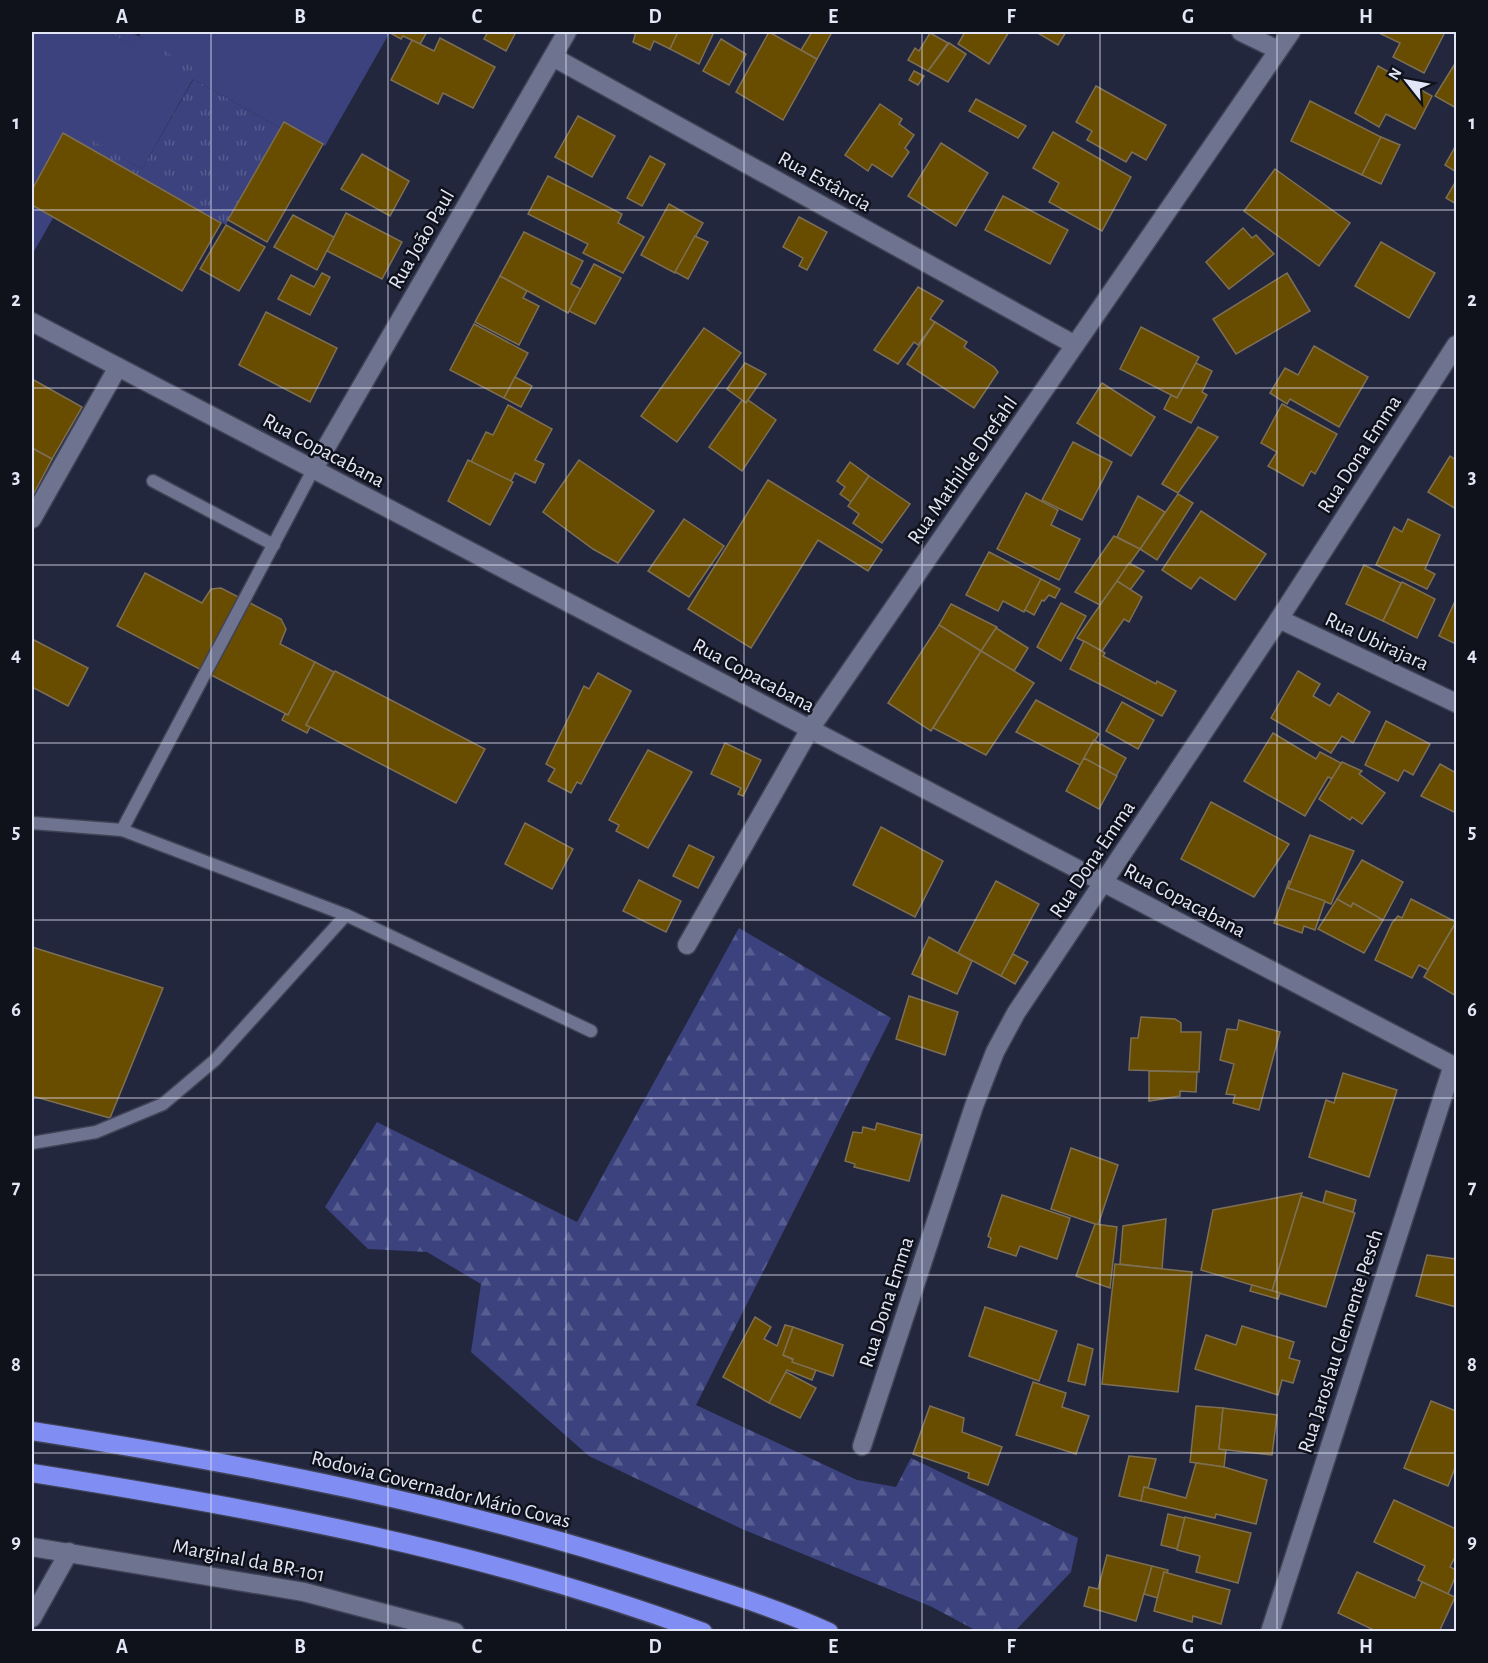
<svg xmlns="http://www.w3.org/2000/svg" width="1488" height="1663" font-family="'Alegreya Sans',sans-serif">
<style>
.green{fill:#3b427d}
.forest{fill:url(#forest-firs)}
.park{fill:url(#park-tufts)}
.building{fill:#684c00;stroke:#7d6f54;stroke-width:1.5}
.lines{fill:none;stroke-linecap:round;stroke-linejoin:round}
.lane-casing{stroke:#404356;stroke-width:15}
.street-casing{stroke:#404356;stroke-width:21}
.secondary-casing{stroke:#404356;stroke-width:21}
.highway-casing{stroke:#404356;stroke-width:21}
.lane{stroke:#6e748f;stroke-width:12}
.street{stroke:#6e748f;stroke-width:18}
.secondary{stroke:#6e748f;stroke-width:18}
.highway{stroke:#808ef3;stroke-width:18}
.grid{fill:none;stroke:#e3e6f6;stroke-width:1.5;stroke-opacity:0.55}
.labels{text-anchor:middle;stroke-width:5;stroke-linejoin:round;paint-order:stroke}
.street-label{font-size:21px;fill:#e3e6f6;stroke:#0f111b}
.neatline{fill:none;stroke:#e3e6f6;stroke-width:2}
.grid-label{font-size:20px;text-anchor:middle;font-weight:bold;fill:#e3e6f6}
</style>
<defs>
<pattern id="forest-firs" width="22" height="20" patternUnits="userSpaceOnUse" patternTransform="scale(1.5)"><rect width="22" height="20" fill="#3b427d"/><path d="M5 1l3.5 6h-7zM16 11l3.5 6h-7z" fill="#575d90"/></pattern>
<pattern id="park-tufts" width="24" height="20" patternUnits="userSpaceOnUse" patternTransform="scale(1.5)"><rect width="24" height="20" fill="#3b427d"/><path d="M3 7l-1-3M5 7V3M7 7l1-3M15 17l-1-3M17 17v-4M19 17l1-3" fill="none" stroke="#575d90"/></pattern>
</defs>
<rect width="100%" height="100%" fill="#23273e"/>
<g class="green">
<polygon points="32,32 109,32 193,79 139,36 142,32 390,32 325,146 284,123 280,128 193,79 142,169 67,127 32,190"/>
<polygon points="32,205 53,218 32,255"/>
</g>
<polygon class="forest" points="739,928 891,1018 696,1405 857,1480 896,1487 911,1458 1078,1538 1071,1572 1015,1631 977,1631 930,1606 742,1529 589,1456 471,1352 481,1284 427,1252 368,1249 325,1207 377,1122 577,1222"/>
<polygon class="park" points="109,32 131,32 198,70 193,79 280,128 226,225 63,133 67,126 142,169 193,80"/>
<g class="building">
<polygon points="394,32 427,32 420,44 403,36 401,39 392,34"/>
<polygon points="488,32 516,32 506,51 484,39"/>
<polygon points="636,32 678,32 670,49 654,41 650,50 633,42"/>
<polygon points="678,32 714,32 699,64 670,49"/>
<polygon points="769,32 817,59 783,120 736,92"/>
<polygon points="812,32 832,32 817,59 801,50"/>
<polygon points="965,32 1009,32 989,64 958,44"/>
<polygon points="1036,32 1066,32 1058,45"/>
<polygon points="1377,32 1445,32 1424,73 1393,57 1400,43"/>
<polygon points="930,33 948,43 928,71 908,60 915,48 919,51"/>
<polygon points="440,38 495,67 473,108 443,93 438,104 391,80 412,40 434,51"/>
<polygon points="721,39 746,54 729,85 703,71"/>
<polygon points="949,43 966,54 948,82 928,71"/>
<polygon points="1456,62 1456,108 1435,96"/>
<polygon points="1378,66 1432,96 1415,129 1386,114 1379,127 1355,113"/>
<polygon points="914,71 924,76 918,85 909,80"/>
<polygon points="1096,86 1166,125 1146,160 1132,152 1126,162 1087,140 1092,131 1076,122"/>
<polygon points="976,99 1026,126 1018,138 969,111"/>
<polygon points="1310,101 1381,137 1362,175 1291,141"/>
<polygon points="880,104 902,119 899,124 914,135 905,148 909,152 892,177 872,164 868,171 845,155"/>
<polygon points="578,116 615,136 592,177 555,157"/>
<polygon points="284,122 323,144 267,242 228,220"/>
<polygon points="1053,132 1131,177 1102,231 1049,202 1059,183 1033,168"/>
<polygon points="63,133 221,223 182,291 32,205 32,190"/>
<polygon points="1381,137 1400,145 1381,184 1362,175"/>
<polygon points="941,143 988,173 956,226 908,196"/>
<polygon points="1456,145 1456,172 1445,165"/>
<polygon points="362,154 409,181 390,216 341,189"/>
<polygon points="650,156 665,164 642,206 627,198"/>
<polygon points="1275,169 1350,223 1319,266 1244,211"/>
<polygon points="548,176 622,214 618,223 644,237 623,273 583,253 588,244 528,214"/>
<polygon points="1456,181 1456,204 1446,198"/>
<polygon points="1003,196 1068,230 1050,264 985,230"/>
<polygon points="669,204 703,223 675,273 641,255"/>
<polygon points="346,213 402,242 382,279 327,251"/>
<polygon points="293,215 334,237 317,270 274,247"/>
<polygon points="799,217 827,232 807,270 799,266 803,258 783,247"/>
<polygon points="226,225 265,247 239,291 200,269"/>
<polygon points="1243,228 1252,238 1256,235 1274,254 1229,289 1206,262"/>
<polygon points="524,232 583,261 571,284 581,289 568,313 500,276"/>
<polygon points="695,236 708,242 688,279 675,272"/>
<polygon points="1381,242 1435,273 1409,318 1355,286"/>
<polygon points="594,264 621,278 595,324 569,311"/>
<polygon points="322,273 330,277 310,315 278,299 291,275 314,287"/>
<polygon points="1287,273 1310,311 1236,354 1213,319"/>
<polygon points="500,276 527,291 523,298 539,306 519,345 475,322"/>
<polygon points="918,287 943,301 930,319 935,322 918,345 914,342 898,364 874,350"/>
<polygon points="266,312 337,348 310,402 239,365"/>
<polygon points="935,322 967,342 964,347 994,367 998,372 974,408 907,364"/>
<polygon points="474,324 528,353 504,398 450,370"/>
<polygon points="1141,327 1199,357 1177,398 1120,369"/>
<polygon points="704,328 741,353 677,442 641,416"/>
<polygon points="1314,346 1368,377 1339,427 1290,399 1287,404 1270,393 1285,368 1298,375"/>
<polygon points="745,363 766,374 746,403 727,389"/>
<polygon points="1196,363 1212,371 1202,392 1207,395 1191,423 1164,409 1171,395 1177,398"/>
<polygon points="515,377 532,386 521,407 504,398"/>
<polygon points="32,379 82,407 52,459 32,448"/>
<polygon points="1102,383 1155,417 1131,456 1077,423"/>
<polygon points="742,400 746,403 748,400 776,420 742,471 709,447"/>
<polygon points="1282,404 1337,434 1315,474 1311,471 1303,486 1268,466 1277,452 1261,443"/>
<polygon points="508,405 552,429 535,460 544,464 535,483 515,473 511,481 471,462 486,432 493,435"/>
<polygon points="1198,427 1218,437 1178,493 1162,484"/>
<polygon points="1073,442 1112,462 1082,520 1042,500"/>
<polygon points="32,448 52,459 32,497"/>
<polygon points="1450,456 1456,460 1456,509 1428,492"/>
<polygon points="468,460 513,482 490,525 448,501"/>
<polygon points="579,460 654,511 618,563 593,549 543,512"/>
<polygon points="850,462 869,476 851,502 840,494 845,487 837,481"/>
<polygon points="869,476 910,504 882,543 853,523 859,514 848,506"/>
<polygon points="768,480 882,550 868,571 818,540 751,648 688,609"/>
<polygon points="1026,493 1058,510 1051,525 1080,539 1059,580 997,549"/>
<polygon points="1178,494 1193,503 1157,560 1140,549"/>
<polygon points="1138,496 1165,512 1140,549 1117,537"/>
<polygon points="1201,511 1266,554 1235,600 1200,577 1191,589 1162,570"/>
<polygon points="684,519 724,546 689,597 648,571"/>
<polygon points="1408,519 1440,535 1425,569 1435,574 1427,589 1376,565 1394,527 1402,532"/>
<polygon points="1114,536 1140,549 1100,605 1075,592"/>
<polygon points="989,552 1041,579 1024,612 1003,601 998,611 966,595"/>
<polygon points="1129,563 1144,571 1130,590 1117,581"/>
<polygon points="1364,565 1401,583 1383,621 1346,604"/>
<polygon points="145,573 202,603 211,589 221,588 281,619 286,629 280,644 315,662 288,715 117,626"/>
<polygon points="1041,579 1060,589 1055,598 1049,595 1044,601 1042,600 1034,615 1025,610"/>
<polygon points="1117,581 1142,597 1129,622 1124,619 1102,651 1077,638"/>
<polygon points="1402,582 1435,599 1417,638 1383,621"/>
<polygon points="1456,599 1456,644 1439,636"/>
<polygon points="1061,603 1086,616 1061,661 1037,647"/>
<polygon points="951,604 997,627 981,651 939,625"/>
<polygon points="939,625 981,651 931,731 888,703"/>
<polygon points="996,628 1028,648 1014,671 981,651"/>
<polygon points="32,639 88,668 68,706 32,687"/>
<polygon points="1084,641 1105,653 1103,656 1156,684 1157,681 1176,691 1162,716 1070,669"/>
<polygon points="981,651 1034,683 986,755 933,728"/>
<polygon points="315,662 334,672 306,725 310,727 307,733 282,720 285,714 288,715"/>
<polygon points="335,671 485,749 456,803 306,725"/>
<polygon points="1298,671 1320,684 1313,696 1330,706 1338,693 1370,712 1353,743 1342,736 1331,753 1271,718"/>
<polygon points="598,673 631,691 581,784 577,782 571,793 548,781 555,769 546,764 584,686 589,689"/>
<polygon points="1036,700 1099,734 1080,765 1016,732"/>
<polygon points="1122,702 1154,720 1138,749 1106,731"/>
<polygon points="1386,721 1430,744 1413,775 1404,770 1398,781 1365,765"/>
<polygon points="1273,733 1316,759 1320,752 1341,763 1333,779 1328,777 1305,816 1244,781"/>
<polygon points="1094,740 1126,758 1116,776 1084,758"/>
<polygon points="725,743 761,760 743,796 738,794 741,788 711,774"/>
<polygon points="648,750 692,772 648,848 616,831 619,825 609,820"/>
<polygon points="1084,758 1117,776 1099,809 1066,791"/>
<polygon points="1342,762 1362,771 1359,774 1385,793 1362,824 1352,817 1350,820 1319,799"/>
<polygon points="1440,764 1456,773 1456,807 1454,812 1421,796"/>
<polygon points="1211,802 1289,844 1254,897 1181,859"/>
<polygon points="525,823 573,849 552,889 505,864"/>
<polygon points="881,827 943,861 915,917 853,885"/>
<polygon points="1310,835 1354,851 1331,904 1288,888"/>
<polygon points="689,845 714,857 698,888 673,876"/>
<polygon points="1362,860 1403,882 1383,920 1353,903 1351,907 1337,899"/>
<polygon points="639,880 681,901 666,932 623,911"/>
<polygon points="996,881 1039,904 1001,976 958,953"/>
<polygon points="1289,881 1291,882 1288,888 1325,901 1315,930 1304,926 1302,933 1274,923"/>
<polygon points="1337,899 1351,907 1353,903 1383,920 1364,953 1318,929"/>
<polygon points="1411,899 1456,922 1428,970 1419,965 1412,978 1375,960 1392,923 1398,916 1402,918"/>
<polygon points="1456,922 1456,996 1424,977"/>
<polygon points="929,937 972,961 957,994 912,974"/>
<polygon points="32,947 163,988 110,1118 32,1096"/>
<polygon points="1013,954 1028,962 1015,984 1001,976"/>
<polygon points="909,996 958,1012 945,1055 896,1039"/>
<polygon points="1141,1017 1175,1019 1181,1023 1181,1032 1201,1032 1199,1072 1129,1070 1131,1038 1138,1038"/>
<polygon points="1239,1020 1280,1032 1259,1110 1233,1103 1235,1095 1226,1094 1234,1064 1220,1060 1227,1029 1237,1030"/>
<polygon points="1149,1071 1197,1072 1196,1092 1180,1091 1180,1096 1149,1101"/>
<polygon points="1343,1073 1397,1090 1369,1177 1309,1157 1326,1100 1334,1103"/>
<polygon points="877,1123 922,1135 909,1181 854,1167 855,1164 845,1161 853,1132 862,1133 863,1127 875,1130"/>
<polygon points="1071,1148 1118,1165 1098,1225 1051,1209"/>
<polygon points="1326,1191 1356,1200 1353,1212 1323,1203"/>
<polygon points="1302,1193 1272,1291 1201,1270 1213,1210"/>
<polygon points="1002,1195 1070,1218 1057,1259 1020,1246 1016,1256 988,1247 991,1238 988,1236"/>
<polygon points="1301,1196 1355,1213 1326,1307 1272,1291"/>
<polygon points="1166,1219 1162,1269 1120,1264 1123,1226"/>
<polygon points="1095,1224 1117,1227 1110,1288 1076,1276"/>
<polygon points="1427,1255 1456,1259 1456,1307 1416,1296"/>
<polygon points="1115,1264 1192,1272 1178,1392 1102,1384"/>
<polygon points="1252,1285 1280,1293 1278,1299 1250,1291"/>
<polygon points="985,1307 1057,1331 1039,1381 969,1356"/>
<polygon points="755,1317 771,1327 764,1339 777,1346 785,1325 793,1327 783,1355 816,1370 812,1380 787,1370 769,1403 723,1377"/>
<polygon points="1242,1326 1294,1342 1289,1358 1300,1361 1293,1383 1282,1380 1278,1395 1195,1369 1206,1335 1236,1345"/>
<polygon points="793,1327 843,1345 833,1376 792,1362 793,1359 783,1355"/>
<polygon points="1078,1344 1093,1349 1085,1385 1068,1381"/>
<polygon points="786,1372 816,1388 800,1418 769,1403"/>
<polygon points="1033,1382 1066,1393 1062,1407 1089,1416 1076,1454 1016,1435"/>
<polygon points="1431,1401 1456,1411 1456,1465 1448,1486 1404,1468"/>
<polygon points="930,1406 964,1418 962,1432 1002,1447 988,1485 968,1478 969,1473 913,1454"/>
<polygon points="1196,1406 1223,1408 1219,1449 1226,1450 1224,1467 1190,1462"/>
<polygon points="1223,1408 1277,1415 1272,1455 1219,1449"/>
<polygon points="1129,1456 1156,1459 1148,1488 1144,1487 1141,1501 1119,1496"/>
<polygon points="1196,1463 1224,1467 1267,1480 1256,1524 1216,1514 1215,1518 1141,1501 1144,1487 1186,1498"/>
<polygon points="1394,1500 1456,1529 1456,1560 1454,1559 1450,1567 1456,1570 1456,1575 1448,1594 1418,1580 1425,1566 1374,1542"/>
<polygon points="1168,1514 1185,1518 1177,1549 1161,1545"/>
<polygon points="1185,1517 1251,1533 1238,1583 1196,1572 1200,1556 1177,1550"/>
<polygon points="1107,1555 1152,1566 1136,1621 1084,1606 1089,1587 1098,1589"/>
<polygon points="1152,1566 1168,1570 1167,1574 1164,1572 1158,1598 1144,1594"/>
<polygon points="1164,1572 1230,1590 1221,1624 1193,1616 1192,1622 1154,1611"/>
<polygon points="1357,1572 1415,1598 1422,1582 1455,1597 1439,1632 1378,1632 1338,1613"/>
</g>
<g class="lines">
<defs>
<g id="lane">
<polyline points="153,481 274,545"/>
<polyline points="32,823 122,830 346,915 591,1031"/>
<polyline points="122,830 313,470"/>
<polyline points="32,1143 96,1132 163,1104 215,1060 346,915"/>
</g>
<g id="street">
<polyline points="1241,32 1278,50"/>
<polyline points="553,57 1075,345"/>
<polyline points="313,470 567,32"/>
<polyline points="32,519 118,367"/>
<polyline points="1279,619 1456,703"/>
<polyline points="687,945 810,729 1291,32"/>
<polyline points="862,1446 974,1106 995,1052 1016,1013 1279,619 1456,345"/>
<polyline points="32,1618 69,1552"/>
</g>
<g id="secondary">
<polyline points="32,322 1456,1067"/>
<polyline points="32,1547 304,1592 455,1632"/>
<polyline points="1270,1632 1453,1065"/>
</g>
<g id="highway">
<path d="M32,1431C244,1464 453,1504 658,1571C715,1589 774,1607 829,1632"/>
<path d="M32,1473C259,1509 486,1551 703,1632"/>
</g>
</defs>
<use href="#lane" class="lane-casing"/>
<use href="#street" class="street-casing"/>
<use href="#secondary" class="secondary-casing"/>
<use href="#highway" class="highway-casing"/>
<use href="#lane" class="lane"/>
<use href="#street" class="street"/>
<use href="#secondary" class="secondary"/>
<use href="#highway" class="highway"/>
</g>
<path class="grid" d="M211,32V1632M388,32V1632M566,32V1632M744,32V1632M922,32V1632M1100,32V1632M1277,32V1632M32,210H1456M32,388H1456M32,565H1456M32,743H1456M32,920H1456M32,1098H1456M32,1275H1456M32,1453H1456"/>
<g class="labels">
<g class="street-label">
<text transform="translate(825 181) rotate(29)" y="7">Rua Estância</text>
<text transform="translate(421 239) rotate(-60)" y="7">Rua João Paul</text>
<text transform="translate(324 450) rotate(28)" y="7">Rua Copacabana</text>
<text transform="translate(1359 454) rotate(-57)" y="7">Rua Dona Emma</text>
<text transform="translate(962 470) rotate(-55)" y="7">Rua Mathilde Drefahl</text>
<text transform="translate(1377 641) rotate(25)" y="7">Rua Ubirajara</text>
<text transform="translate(754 675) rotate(28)" y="7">Rua Copacabana</text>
<text transform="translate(1092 859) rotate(-56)" y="7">Rua Dona Emma</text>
<text transform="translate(1185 900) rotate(28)" y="7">Rua Copacabana</text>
<text transform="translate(886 1302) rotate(-72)" y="7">Rua Dona Emma</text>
<text transform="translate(1340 1341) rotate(-72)" y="7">Rua Jaroslau Clemente Pesch</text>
<text transform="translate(441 1489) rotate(14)" y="7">Rodovia Governador Mário Covas</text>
<text transform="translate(249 1560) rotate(11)" y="7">Marginal da BR-101</text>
</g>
</g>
<rect width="1488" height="1663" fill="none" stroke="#0f111b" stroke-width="66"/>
<g transform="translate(1407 81) rotate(301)" stroke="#0f111b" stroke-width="4.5" paint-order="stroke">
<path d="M0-4.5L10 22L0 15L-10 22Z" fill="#e3e6f6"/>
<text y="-9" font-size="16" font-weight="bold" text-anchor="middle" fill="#e3e6f6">N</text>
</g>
<rect x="33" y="33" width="1422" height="1597" class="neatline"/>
<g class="grid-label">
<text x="122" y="23">A</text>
<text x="300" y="23">B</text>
<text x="477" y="23">C</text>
<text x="655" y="23">D</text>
<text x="833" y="23">E</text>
<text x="1011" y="23">F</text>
<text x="1188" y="23">G</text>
<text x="1366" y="23">H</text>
<text x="16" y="129">1</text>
<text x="1472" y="129">1</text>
<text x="16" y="306">2</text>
<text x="1472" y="306">2</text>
<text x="16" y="483">3</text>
<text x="1472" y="483">3</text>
<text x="16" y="661">4</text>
<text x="1472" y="661">4</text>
<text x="16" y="838">5</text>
<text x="1472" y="838">5</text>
<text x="16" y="1016">6</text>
<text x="1472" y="1016">6</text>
<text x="16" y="1193">7</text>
<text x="1472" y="1193">7</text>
<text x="16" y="1371">8</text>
<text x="1472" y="1371">8</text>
<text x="16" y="1548">9</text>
<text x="1472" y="1548">9</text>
<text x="122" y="1653">A</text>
<text x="300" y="1653">B</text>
<text x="477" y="1653">C</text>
<text x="655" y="1653">D</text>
<text x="833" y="1653">E</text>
<text x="1011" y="1653">F</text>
<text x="1188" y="1653">G</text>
<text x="1366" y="1653">H</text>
</g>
</svg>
